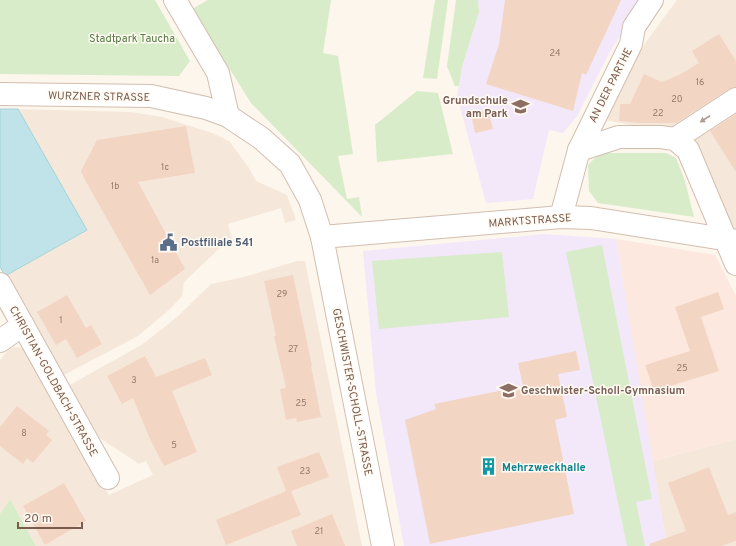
<svg xmlns="http://www.w3.org/2000/svg" width="736" height="546" font-family="Overpass,sans-serif">
<style>
.residential{fill:#f5e8da}
.commercial{fill:#fde8e0}
.education{fill:#f3e8fa}
.green{fill:#d8ecc9}
.water{fill:#bfe3e8;stroke:#a5d3da}
.building{fill:#f3d5c3}
.lines{fill:none;stroke-linecap:round;stroke-linejoin:round}
.minor-casing{stroke:#d1beb0;stroke-width:24}
.tertiary-casing{stroke:#d1beb0;stroke-width:24}
.minor{stroke:#fff;stroke-width:22}
.tertiary{stroke:#fff;stroke-width:22}
.oneway{fill:#af9d94}
.labels{text-anchor:middle;stroke-width:3;stroke-linejoin:round;paint-order:stroke}
.number-label{font-size:9px;fill:#987a6a}
.park-label{font-size:11px;fill:#537a41;stroke:#fffaf3}
.street-label{font-size:11px;fill:#7a5c4d;stroke:#fffaf3}
.education-label{font-size:11px;font-weight:bold;fill:#785e54;stroke:#fffaf3;text-anchor:end}
.service-label{font-size:11px;font-weight:bold;fill:#4e5e75;stroke:#fffaf3;text-anchor:start}
.culture-label{font-size:11px;font-weight:bold;fill:#0d838f;stroke:#fffaf3;text-anchor:start}
</style>
<rect width="100%" height="100%" fill="#fdf6ec"/>
<g class="residential">
<polygon points="677,0 736,0 736,243 690,137 601,119 646,42"/>
<polygon points="18,109 131,112 162,117 212,133 229,141 249,168 256,181 287,195 296,220 285,223 281,208 228,224 233,242 222,246 184,282 182,296 170,309 138,336 62,376 5,276 87,230"/>
<polygon points="297,261 305,261 362,546 36,546 10,499 0,514 0,360 8,350 14,347 22,348 28,353 109,495 153,475 146,461 139,464 92,433 68,386 143,344 177,317 211,284 244,277"/>
<polygon points="736,439 736,546 667,546 652,461"/>
</g>
<polygon class="commercial" points="616,239 715,255 736,296 736,439 652,461"/>
<g class="education">
<polygon points="478,0 645,0 612,48 577,116 563,133 549,130 533,199 486,203 457,96 462,67 479,12"/>
<polygon points="544,234 616,239 667,546 404,546 376,393 363,251"/>
</g>
<g class="green">
<polygon points="0,0 155,0 190,61 179,76 0,74"/>
<polygon points="208,0 331,0 323,53 338,56 353,154 338,156 347,199 359,197 362,217 251,103 192,9"/>
<polygon points="435,0 448,0 437,79 423,78"/>
<polygon points="456,0 478,0 479,12 462,67 459,86 455,86 447,66"/>
<polygon points="417,91 438,93 453,154 377,162 375,125"/>
<polygon points="600,153 666,153 676,158 685,181 694,217 598,203 589,191 588,165"/>
<polygon points="602,245 652,499 636,502 645,546 627,546 566,252"/>
<polygon points="502,252 509,317 379,329 372,261"/>
<polygon points="10,499 36,546 0,546 0,514"/>
</g>
<polygon class="water" points="0,109 18,109 87,230 5,276 0,267"/>
<g class="building">
<polygon points="505,0 621,0 586,75 582,73 573,111 486,84 499,44"/>
<polygon points="719,34 736,61 736,87 729,89 676,123 641,123 619,121 620,104 630,104 644,74 662,82 681,74 699,63 692,51"/>
<polygon points="488,110 493,129 475,133 471,114"/>
<polygon points="736,114 736,172 710,131"/>
<polygon points="186,126 195,173 138,182 185,269 150,295 85,180 81,171 97,140"/>
<polygon points="293,275 312,366 311,366 321,417 297,422 296,418 286,420 280,389 286,388 274,336 276,336 264,281"/>
<polygon points="718,292 724,309 701,317 719,371 654,391 645,365 690,351 675,307"/>
<polygon points="67,295 86,328 91,325 102,344 77,358 66,339 56,345 37,312"/>
<polygon points="576,351 580,370 558,374 567,417 555,420 574,514 430,544 405,420 436,409 434,404 523,386 518,363"/>
<polygon points="145,356 156,377 205,358 212,375 172,391 197,452 164,466 150,439 133,398 122,404 107,376"/>
<polygon points="17,406 49,431 46,435 52,440 33,463 27,458 23,464 0,446 0,427"/>
<polygon points="319,452 329,477 291,491 301,515 226,545 216,520 286,491 277,467"/>
<polygon points="709,467 728,515 736,512 736,541 721,546 650,546 649,544 686,531 668,483"/>
<polygon points="64,483 86,521 45,545 23,506"/>
<polygon points="332,514 345,546 297,546 291,531"/>
</g>
<g class="lines">
<defs>
<g id="minor">
<polyline points="175,0 218,73 228,116"/>
<polyline points="675,139 736,99"/>
<polyline points="579,150 631,44 634,27 652,0"/>
<polyline points="561,217 579,150 619,137 660,137 675,139 688,150 736,264"/>
<polyline points="322,237 561,217 591,218 736,241"/>
<polyline points="0,284 108,478"/>
<polyline points="0,341 23,325"/>
</g>
<polyline id="tertiary" points="0,94 151,96 206,108 228,116 261,138 290,164 310,200 322,237 383,546"/>
</defs>
<use href="#minor" class="minor-casing"/>
<use href="#tertiary" class="tertiary-casing"/>
<use href="#minor" class="minor"/>
<use href="#tertiary" class="tertiary"/>
</g>
<defs><path id="oneway-solid" d="M-6-.8H1V-3.2L6.5 0L1 3.2V.8H-6Z"/></defs>
<use class="oneway" href="#oneway-solid" transform="translate(705 119) rotate(147)"/>
<defs>
<symbol id="school-bare" viewBox="-9 -9 18 18"><path d="M0-5L7-2L0 1L-7-2ZM-4 1L0 2.5L4 1V4Q0 6-4 4Z" fill="#8d6e63" stroke="#fffaf3" stroke-width="2.5" paint-order="stroke"/></symbol>
<symbol id="civic-bare" viewBox="-9 -9 18 18"><path d="M-.6-6.5H3V-4.5H.6V-3L4-1V1h2V6H-6V1h2V-1L-.6-3ZM-1.2 2.5V6h2.4V2.5Z" fill="#5c6f8a" stroke="#fffaf3" stroke-width="2.5" paint-order="stroke"/></symbol>
<symbol id="building-bare" viewBox="-9 -9 18 18"><path d="M-4-6H4V6H1V3H-1V6H-4ZM-2.5-4.3h1.7v1.8h-1.7ZM.8-4.3h1.7v1.8H.8ZM-2.5-1h1.7V.8h-1.7ZM.8-1h1.7V.8H.8Z" fill="#0f9aa8" stroke="#fffaf3" stroke-width="2.5" paint-order="stroke"/></symbol>
</defs>
<g fill-rule="evenodd">
<use href="#school-bare" x="508" y="94" width="25" height="25"/>
<use href="#civic-bare" x="156" y="230" width="25" height="25"/>
<use href="#school-bare" x="496" y="378" width="25" height="25"/>
<use href="#building-bare" x="476" y="454" width="25" height="25"/>
</g>
<g class="labels">
<g class="number-label">
<text x="555" y="56">24</text>
<text x="700" y="85">16</text>
<text x="677" y="102">20</text>
<text x="658" y="116">22</text>
<text x="165" y="170">1c</text>
<text x="115" y="189">1b</text>
<text x="155" y="263">1a</text>
<text x="282" y="297">29</text>
<text x="61" y="323">1</text>
<text x="293" y="352">27</text>
<text x="682" y="371">25</text>
<text x="134" y="383">3</text>
<text x="301" y="406">25</text>
<text x="24" y="436">8</text>
<text x="174" y="448">5</text>
<text x="305" y="474">23</text>
<text x="319" y="534">21</text>
</g>
<g class="park-label">
<text x="132" y="42">Stadtpark Taucha</text>
</g>
<g class="street-label">
<text transform="translate(610 85) rotate(-63)" y="4">AN DER PARTHE</text>
<text transform="translate(99 96) rotate(1)" y="4">WURZNER STRASSE</text>
<text transform="translate(530 220) rotate(-4)" y="4">MARKTSTRASSE</text>
<text transform="translate(54 381) rotate(61)" y="4">CHRISTIAN-GOLDBACH-STRASSE</text>
<text transform="translate(353 392) rotate(79)" y="4">GESCHWISTER-SCHOLL-STRASSE</text>
</g>
<g class="education-label">
<text x="508" y="104">Grundschule<tspan x="508" dy="13">am Park</tspan></text>
<text x="521" y="394" text-anchor="start">Geschwister-Scholl-Gymnasium</text>
</g>
<g class="service-label">
<text x="181" y="246">Postfiliale 541</text>
</g>
<g class="culture-label">
<text x="502" y="471">Mehrzweckhalle</text>
</g>
</g>
<path d="M18 522v6h64v-6" fill="none" stroke="#7a5c4d" stroke-width="2"/>
<text x="24" y="522" font-size="12" fill="#7a5c4d" stroke="#fffaf3" stroke-width="3" paint-order="stroke">20 m</text>
</svg>
